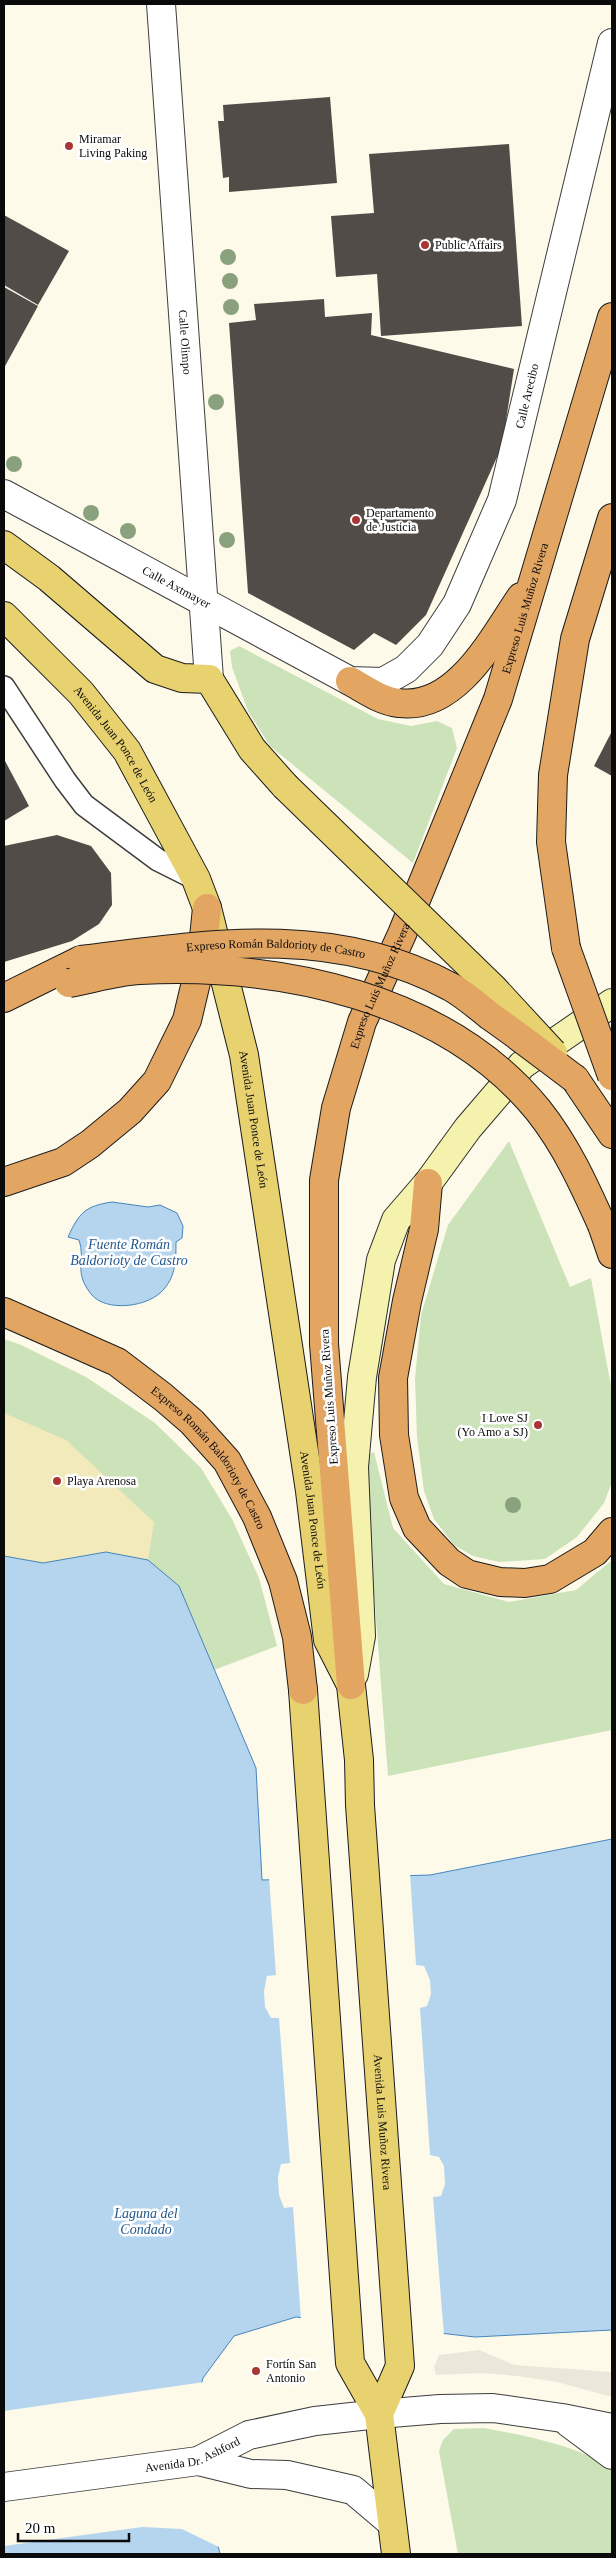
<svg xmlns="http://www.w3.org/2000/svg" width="616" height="2558" font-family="'Times New Roman',serif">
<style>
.green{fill:#cce2b9}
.sand{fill:#f3eabc}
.plaza{fill:#ebe8db}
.water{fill:#b5d5ee;stroke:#4585bc}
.pier{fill:#fdfaea}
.building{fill:#524c48}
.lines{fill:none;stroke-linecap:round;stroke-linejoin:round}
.service-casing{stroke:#3d3d3d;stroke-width:24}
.minor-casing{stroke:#3d3d3d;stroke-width:30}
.tertiary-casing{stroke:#3d3d3d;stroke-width:30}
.secondary-casing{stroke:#2c2c2c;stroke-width:30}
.primary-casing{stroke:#1b1b1b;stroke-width:30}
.motorway-casing{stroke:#1b1b1b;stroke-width:30}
.service{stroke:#fff;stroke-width:21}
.minor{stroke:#fff;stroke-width:28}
.tertiary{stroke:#fff;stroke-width:28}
.secondary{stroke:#f5f2ad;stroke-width:28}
.primary{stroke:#e8d26f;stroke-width:28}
.motorway{stroke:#e3a562;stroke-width:28}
.primary-bridge-casing{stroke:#1b1b1b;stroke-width:30;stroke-linecap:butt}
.motorway-bridge-casing{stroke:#1b1b1b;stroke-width:30;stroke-linecap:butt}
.primary-bridge{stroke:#e8d26f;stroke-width:28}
.motorway-bridge{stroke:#e3a562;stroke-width:28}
.tree{fill:#8aa17d}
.poi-dot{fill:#a93634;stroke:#fff;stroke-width:2}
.labels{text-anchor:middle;stroke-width:5;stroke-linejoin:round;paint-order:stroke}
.poi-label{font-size:12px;fill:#0a0a0a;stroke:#fff;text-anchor:start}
.street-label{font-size:12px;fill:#0a0a0a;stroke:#fff}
.water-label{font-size:14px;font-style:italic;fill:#24588c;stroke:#fff}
</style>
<rect width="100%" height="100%" fill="#fdfaea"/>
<g class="green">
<polygon points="239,646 378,719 411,726 437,721 452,728 457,748 413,863 270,746 248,711 232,667 230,651"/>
<polygon points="509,1141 570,1287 591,1278 612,1392 612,1482 604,1503 577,1537 545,1559 499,1562 473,1556 454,1545 434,1519 424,1491 417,1437 415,1379 421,1315 448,1225"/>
<polygon points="4,1339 21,1345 86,1377 155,1423 201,1468 232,1519 259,1578 277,1646 214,1670 197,1628 106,1552 43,1563 4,1556"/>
<polygon points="374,1452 393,1528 444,1584 509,1602 576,1590 612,1560 612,1730 388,1776 371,1553 367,1456"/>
<path d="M484,2428C527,2436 574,2445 612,2468V2554H458L439,2451L443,2440L454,2429Z"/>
</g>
<polygon class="sand" points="4,1413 66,1440 154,1522 148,1560 106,1552 43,1563 4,1556"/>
<polygon class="plaza" points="479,2350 514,2365 612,2372 612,2397 557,2382 518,2376 483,2373 436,2375 434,2367 439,2355"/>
<g class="water">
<path d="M112,1202L148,1207L160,1205L177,1213L183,1226L182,1238L176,1242C176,1259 176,1275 164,1289C150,1307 106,1313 91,1294C73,1271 86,1262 79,1240L68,1237C79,1213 85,1206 112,1202Z"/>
<polygon points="106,1552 148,1560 179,1586 256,1768 262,1880 430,1875 612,1839 612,2330 475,2337 296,2317 234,2336 203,2378 196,2405 198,2461 220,2554 4,2554 4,1556 43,1563"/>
</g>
<g class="pier">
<polygon points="410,1873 416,1965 424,1966 430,1980 431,1994 427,2006 420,2008 430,2155 439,2157 444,2166 445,2184 441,2196 433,2197 444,2336 301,2320 293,2207 284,2208 279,2195 278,2177 281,2164 290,2163 279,2018 271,2018 265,2007 264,1991 267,1976 276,1975 269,1877"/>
<polygon points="204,2382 199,2406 200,2460 221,2548 182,2529 142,2527 4,2546 4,2411"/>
</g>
<g class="building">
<polygon points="330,97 337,183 229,192 229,177 223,178 218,121 224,121 223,105"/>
<polygon points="509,144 522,326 381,336 377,274 336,277 331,216 374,213 369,154"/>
<polygon points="4,215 69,251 38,305 4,285"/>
<polygon points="4,287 38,306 4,368"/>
<polygon points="324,299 325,317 372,313 371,335 514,369 502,446 426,615 396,645 374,633 354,650 248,593 229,323 256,320 254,304"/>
<polygon points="612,731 612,776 594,766"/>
<polygon points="4,759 29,806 4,821"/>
<polygon points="57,835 91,846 111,873 112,905 99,924 72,941 4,962 4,846"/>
</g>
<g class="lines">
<defs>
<polyline id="service" points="4,687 65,780 84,805 158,860 196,879"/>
<g id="minor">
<path id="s1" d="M161,4L209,679"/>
<path id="s2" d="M4,494L350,681L383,682L406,669L430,645L457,604L502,500L612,43"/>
</g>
<g id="tertiary">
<polyline points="569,2423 612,2455"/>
<polyline points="198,2461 251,2474 287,2475 353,2490 392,2523"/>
<path id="s3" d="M4,2487L198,2461L249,2435L315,2421L379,2414L440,2409L493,2408L562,2418L612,2428"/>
</g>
<polyline id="secondary" points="354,1674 361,1636 354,1467 362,1377 381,1260 396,1220 428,1183 468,1128 522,1065 612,1003"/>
<g id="primary">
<polyline points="4,545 49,578 155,669 182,678 209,679 252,749 285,786"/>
<path id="s4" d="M4,616L81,693L127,751L196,879L207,908L244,1055L310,1491L328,1640L351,1685L359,1760L360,1805L400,2366L379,2414L396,2554"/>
<polyline points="303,1690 350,2363 379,2414"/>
</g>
<g id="motorway">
<path d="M350,681C366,690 381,701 399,703C457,711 494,636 521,597"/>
<polyline points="566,948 551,842 553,775 575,639 612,518"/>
<polyline points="4,998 81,960"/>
<polyline points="575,1079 612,1134"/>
<polyline points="4,1182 63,1162 90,1144 130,1111 157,1081 187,1020 202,957 207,908"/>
<polyline points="428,1183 424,1229 407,1301 393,1378 394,1435 404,1498 417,1528 449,1562 467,1574 500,1582 525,1583 550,1579 595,1552 612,1532"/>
<polyline points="602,1225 612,1254"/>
<path id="s5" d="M4,1312L117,1362L163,1397L192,1422L227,1461L257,1517L283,1581L297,1637L303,1690"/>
<path id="s6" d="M351,1685L324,1344V1180L336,1108L362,1022L402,934L498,699L612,317"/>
</g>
</defs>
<use href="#service" class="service-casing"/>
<use href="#minor" class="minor-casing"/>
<use href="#tertiary" class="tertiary-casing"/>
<use href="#secondary" class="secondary-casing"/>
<use href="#primary" class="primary-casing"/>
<use href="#motorway" class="motorway-casing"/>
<use href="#service" class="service"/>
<use href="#minor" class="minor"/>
<use href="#tertiary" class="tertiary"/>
<use href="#secondary" class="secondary"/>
<use href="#primary" class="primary"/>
<use href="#motorway" class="motorway"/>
<defs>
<polyline id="primary-bridge" points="285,786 493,988 553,1053"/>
<g id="motorway-bridge">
<polyline points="566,948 612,1076"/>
<path id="s7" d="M81,960C208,944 333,923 451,987C465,995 478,1006 490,1016C519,1036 547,1058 575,1079"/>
<path d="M69,983C92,979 116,971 140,970C280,963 445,996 538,1110C566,1145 584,1185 602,1225"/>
</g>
</defs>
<use href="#primary-bridge" class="primary-bridge-casing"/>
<use href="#motorway-bridge" class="motorway-bridge-casing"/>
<use href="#primary-bridge" class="primary-bridge"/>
<use href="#motorway-bridge" class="motorway-bridge"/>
</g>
<g class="tree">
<circle cx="228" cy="257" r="8"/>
<circle cx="230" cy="281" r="8"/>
<circle cx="231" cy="307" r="8"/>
<circle cx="216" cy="402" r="8"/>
<circle cx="14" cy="464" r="8"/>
<circle cx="91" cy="513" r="8"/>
<circle cx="128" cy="531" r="8"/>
<circle cx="227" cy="540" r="8"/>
<circle cx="513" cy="1505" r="8"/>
</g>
<g class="poi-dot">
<circle cx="69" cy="146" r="5"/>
<circle cx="425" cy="245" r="5"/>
<circle cx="356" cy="520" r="5"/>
<circle cx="538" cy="1425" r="5"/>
<circle cx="57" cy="1481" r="5"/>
<circle cx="256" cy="2371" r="5"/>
</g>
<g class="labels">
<g class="poi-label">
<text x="79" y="143">Miramar<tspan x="79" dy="14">Living Paking</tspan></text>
<text x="435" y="249">Public Affairs</text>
<text x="366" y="517">Departamento<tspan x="366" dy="14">de Justicia</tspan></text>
<text x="528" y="1422" text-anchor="end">I Love SJ<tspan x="528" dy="14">(Yo Amo a SJ)</tspan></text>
<text x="67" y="1485">Playa Arenosa</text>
<text x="266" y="2368">Fortín San<tspan x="266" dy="14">Antonio</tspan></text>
</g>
<g class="street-label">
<text dy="4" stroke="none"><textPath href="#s1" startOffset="339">Calle Olimpo</textPath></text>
<text dy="4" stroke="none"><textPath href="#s2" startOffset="756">Calle Arecibo</textPath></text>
<text dy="4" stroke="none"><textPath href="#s2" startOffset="196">Calle Axtmayer</textPath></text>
<text dy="4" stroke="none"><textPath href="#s6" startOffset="1114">Expreso Luis Muñoz Rivera</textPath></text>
<text dy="4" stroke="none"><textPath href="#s4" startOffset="171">Avenida Juan Ponce de León</textPath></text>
<text dy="4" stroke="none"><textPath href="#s7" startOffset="196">Expreso Román Baldorioty de Castro</textPath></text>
<text dy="4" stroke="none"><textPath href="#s6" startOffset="709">Expreso Luis Muñoz Rivera</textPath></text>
<text dy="4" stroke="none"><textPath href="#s4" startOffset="576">Avenida Juan Ponce de León</textPath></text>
<text transform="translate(329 1397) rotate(-94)" y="4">Expreso Luis Muñoz Rivera</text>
<text dy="4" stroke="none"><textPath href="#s5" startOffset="258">Expreso Román Baldorioty de Castro</textPath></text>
<text dy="4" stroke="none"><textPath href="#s4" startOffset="981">Avenida Juan Ponce de León</textPath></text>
<text dy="4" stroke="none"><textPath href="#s4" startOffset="1591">Avenida Luis Muñoz Rivera</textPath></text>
<text dy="4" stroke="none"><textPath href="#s3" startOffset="192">Avenida Dr. Ashford</textPath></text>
</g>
<g class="water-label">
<text x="129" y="1249">Fuente Román<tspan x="129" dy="16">Baldorioty de Castro</tspan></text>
<text x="146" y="2218">Laguna del<tspan x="146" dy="16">Condado</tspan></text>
</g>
</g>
<rect width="616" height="2558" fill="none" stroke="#0a0a0a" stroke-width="10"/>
<path d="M18 2533v8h111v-8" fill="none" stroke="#0a0a0a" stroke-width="2.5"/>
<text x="25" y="2533" font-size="15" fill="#0a0a0a" stroke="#ffffff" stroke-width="4" paint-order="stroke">20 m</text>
</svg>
